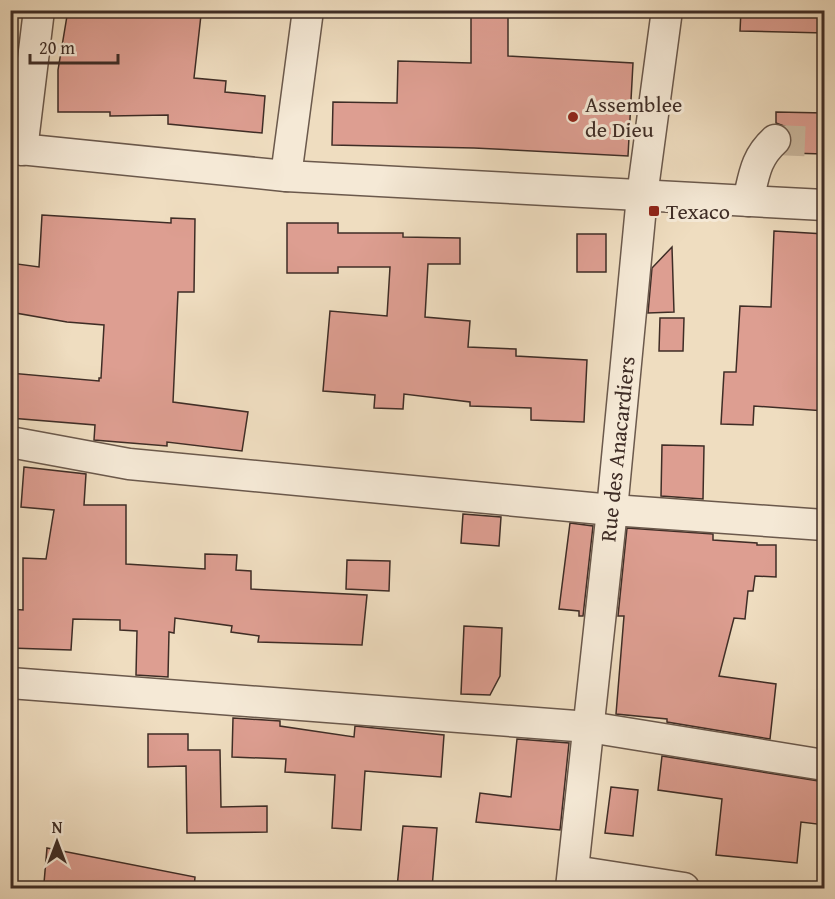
<svg xmlns="http://www.w3.org/2000/svg" width="835" height="899" font-family="'Gentium Book Plus',serif">
<style>
.building{fill:#dd9e91;stroke:#3f2d26;stroke-width:1.5}
.lines{fill:none;stroke-linecap:round;stroke-linejoin:round}
.minor-tunnel{stroke:#ccbaa1;stroke-width:30;stroke-dasharray:30 15;stroke-linecap:butt}
.minor-casing{stroke:#6b594c;stroke-width:33}
.minor{stroke:#f5e9d6;stroke-width:30}
.poi-dot{fill:#8f2418;stroke:#f5e9d6;stroke-width:2}
.labels{text-anchor:middle;stroke-width:6;stroke-linejoin:round;paint-order:stroke}
.poi-label{font-size:22px;fill:#3f2d26;stroke:#f5e9d6;text-anchor:start}
.street-label{font-size:22px;fill:#3f2d26;stroke:#f5e9d6}
</style>
<rect width="100%" height="100%" fill="#efddc0"/>
<filter id="stains"><feTurbulence type="fractalNoise" baseFrequency=".00333" numOctaves="4"/><feColorMatrix values="0 0 0 0 .2 0 0 0 0 .09 0 0 0 0 .02 0 0 0 .5 -.17"/></filter>
<radialGradient id="worn" r=".72"><stop offset=".6" stop-color="#630" stop-opacity="0"/><stop offset="1" stop-color="#630" stop-opacity=".3"/></radialGradient>
<g class="building">
<polygon points="68,10 158,10 201,15 194,78 226,81 225,92 265,96 262,133 168,124 168,115 110,116 110,112 58,112 58,70"/>
<polygon points="471,10 508,10 508,56 633,63 628,156 474,148 332,145 333,102 397,103 398,61 471,63"/>
<polygon points="741,10 825,10 825,33 740,31"/>
<polygon points="776,112 825,113 825,154 787,153 791,145 792,136 787,127 776,123"/>
<polygon points="42,215 171,223 171,218 195,219 194,292 178,292 173,402 248,412 242,451 167,442 167,446 94,440 95,425 10,418 10,373 99,381 99,378 101,378 104,325 67,322 10,312 10,263 39,267"/>
<polygon points="287,223 338,223 338,233 403,233 403,237 460,238 460,264 428,264 425,317 470,321 468,347 516,349 516,356 587,360 584,422 531,420 531,408 470,406 470,402 404,394 403,409 374,408 375,395 323,391 330,311 387,316 390,267 338,267 338,273 287,273"/>
<polygon points="774,231 825,234 825,411 754,406 753,425 721,424 724,372 736,372 740,306 771,307"/>
<rect x="577" y="234" width="29" height="38"/>
<polygon points="672,247 674,312 648,313 652,268"/>
<polygon points="660,318 684,318 683,351 659,351"/>
<polygon points="662,445 704,446 703,499 661,496"/>
<polygon points="24,467 86,474 84,505 126,505 126,564 205,569 205,554 237,555 236,570 251,571 251,589 367,595 362,645 258,642 259,636 231,632 232,626 175,618 174,633 169,632 168,677 136,675 137,631 120,630 120,620 73,619 71,650 10,648 10,609 23,610 23,558 46,559 54,510 21,507"/>
<polygon points="463,514 501,517 499,546 461,543"/>
<polygon points="570,523 593,526 583,616 579,616 579,611 559,609"/>
<polygon points="627,528 713,534 713,540 757,543 757,545 776,545 776,577 755,576 753,591 748,591 745,619 734,618 719,676 776,684 770,739 667,722 667,719 616,714 624,616 618,616"/>
<polygon points="347,560 390,561 389,591 346,589"/>
<polygon points="464,626 502,628 500,676 490,695 461,694"/>
<polygon points="233,718 280,721 280,726 354,737 355,726 444,735 441,777 365,771 361,830 332,828 335,775 285,772 286,759 232,757"/>
<polygon points="148,734 188,734 188,750 220,750 221,807 267,806 267,832 187,833 186,766 148,767"/>
<polygon points="517,739 569,743 560,830 476,822 480,793 511,797"/>
<polygon points="662,756 825,782 825,825 801,822 797,863 716,855 722,799 658,790"/>
<polygon points="611,787 638,790 633,836 605,833"/>
<polygon points="403,826 437,828 432,888 397,888"/>
<polygon points="47,848 195,877 194,888 67,888 44,883"/>
</g>
<g class="lines">
<polyline class="minor-tunnel" points="775,140 824,142"/>
<defs>
<g id="minor">
<polyline points="10,148 286,176 824,205"/>
<polyline points="22,150 39,10"/>
<polyline points="286,176 308,10"/>
<path d="M748,201C754,176 755,158 775,140"/>
<polyline points="10,442 129,464 612,510 824,525"/>
<polyline points="10,683 589,727 824,765"/>
<polyline points="574,871 684,888"/>
<polyline points="571,888 612,510 642,196 667,10"/>
</g>
</defs>
<use href="#minor" class="minor-casing"/>
<use href="#minor" class="minor"/>
</g>
<g class="poi-dot">
<circle cx="573" cy="117" r="6"/>
<rect x="648" y="205" width="12" height="12" rx="3"/>
</g>
<g class="labels">
<g class="poi-label">
<text x="585" y="112">Assemblee<tspan x="585" dy="25">de Dieu</tspan></text>
<text x="666" y="219">Texaco</text>
</g>
<g class="street-label">
<text transform="translate(617 449) rotate(-84)" y="8">Rue des Anacardiers</text>
</g>
</g>
<rect width="835" height="899" fill="none" stroke="#efddc0" stroke-width="36"/>
<rect x="12" y="12" width="811" height="875" fill="none" stroke="#3f2d26" stroke-width="3"/>
<rect x="18" y="18" width="799" height="863" fill="none" stroke="#3f2d26" stroke-width="1.5"/>
<g transform="translate(57 842)" stroke="#f5e9d6" stroke-width="4.5" paint-order="stroke">
<path d="M0-4.5L10 22L0 15L-10 22Z" fill="#3f2d26"/>
<text y="-9" font-size="16" font-weight="bold" text-anchor="middle" fill="#3f2d26">N</text>
</g>
<path d="M30 54v9h88v-9" fill="none" stroke="#3f2d26" stroke-width="3"/>
<text x="39" y="54" font-size="18" fill="#3f2d26" stroke="#f5e9d6" stroke-width="4.5" paint-order="stroke">20 m</text>
<rect width="100%" height="100%" filter="url(#stains)"/>
<rect width="100%" height="100%" fill="url(#worn)"/>
</svg>
